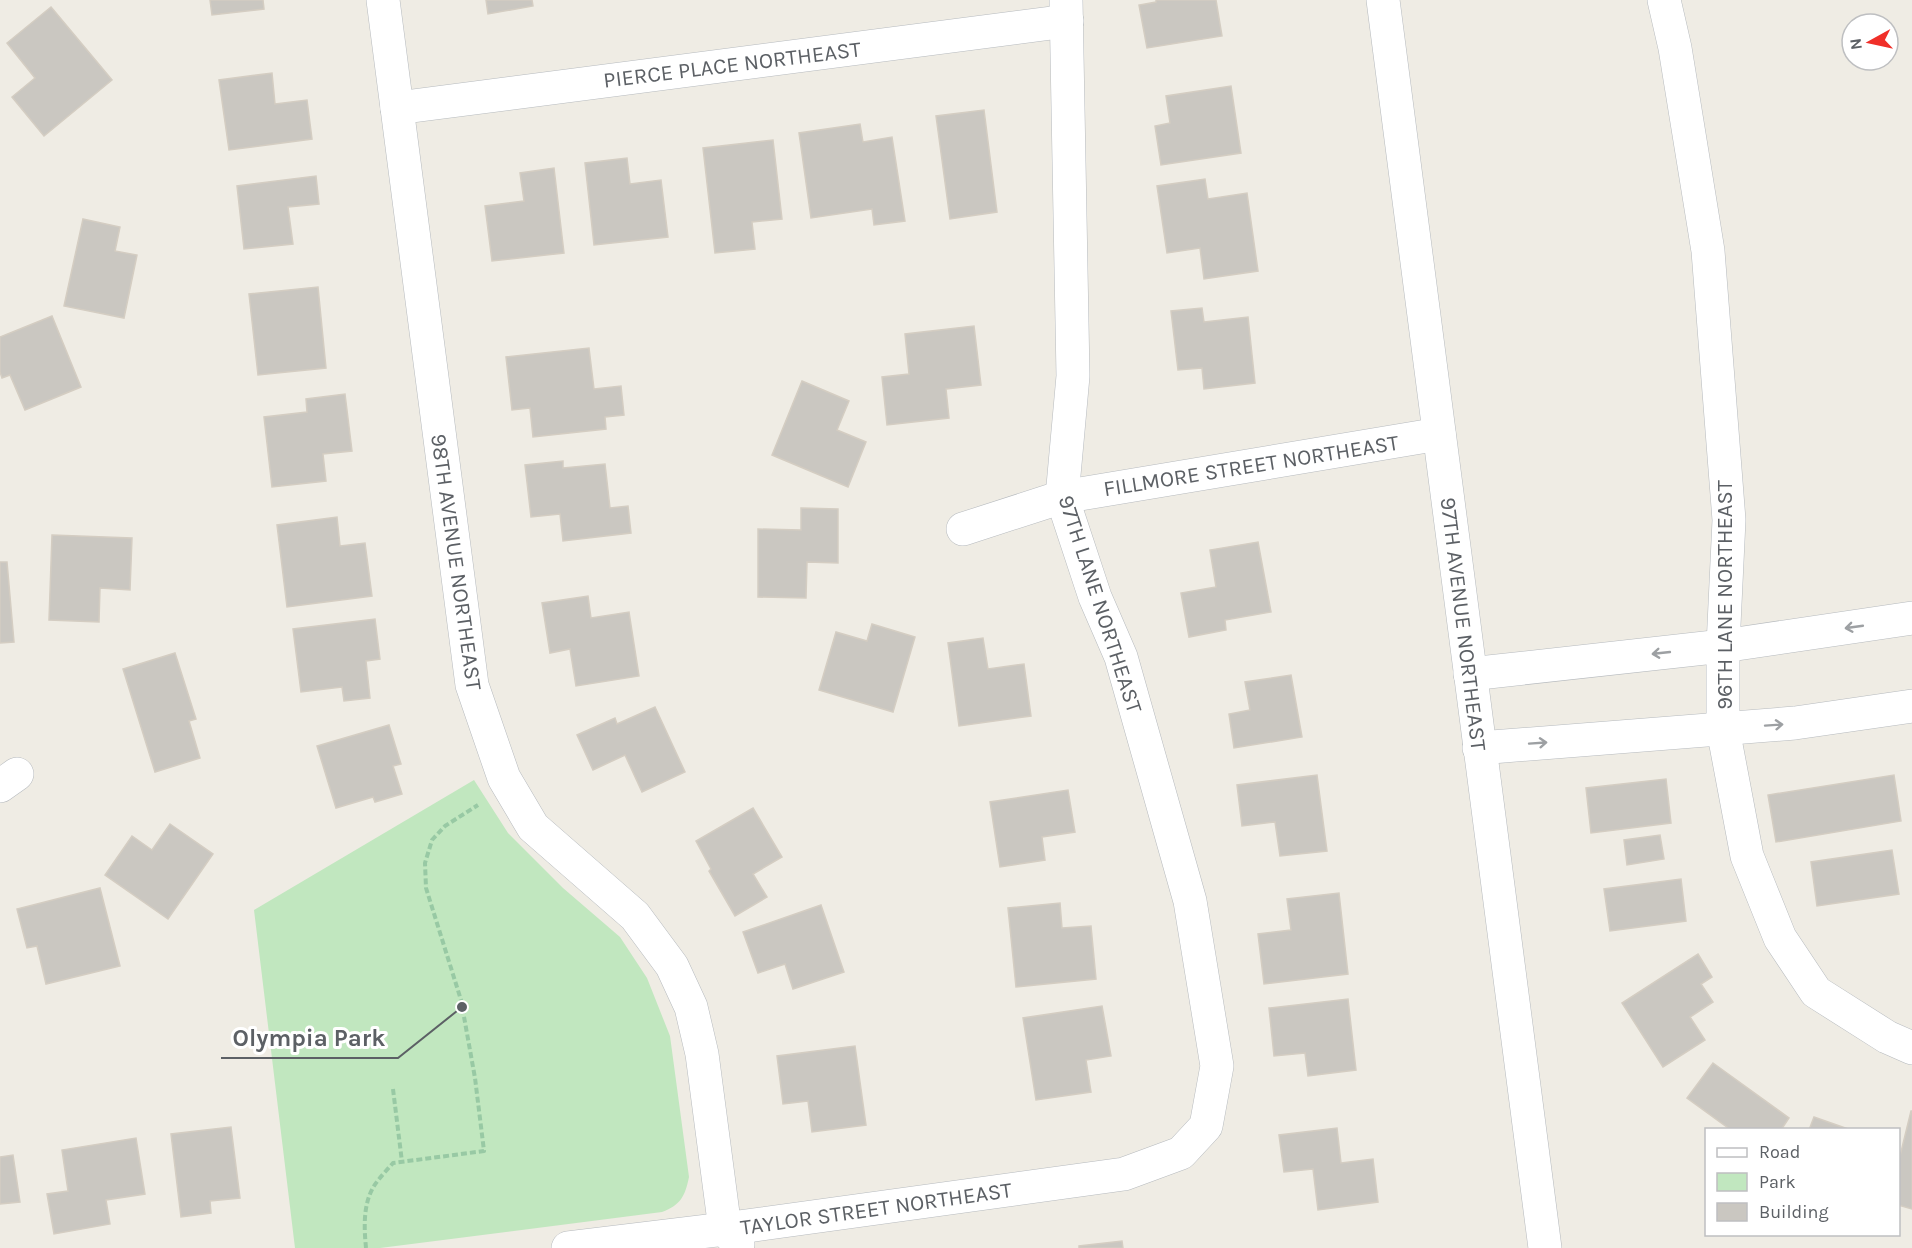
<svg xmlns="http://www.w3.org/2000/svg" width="1912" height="1248" font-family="Karla,sans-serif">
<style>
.green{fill:#c1e7bf}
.building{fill:#cac7c1;stroke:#d4cdc2;stroke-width:1.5}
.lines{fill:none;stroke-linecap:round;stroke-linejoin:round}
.minor-casing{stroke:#b6babe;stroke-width:34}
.path{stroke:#98c9a4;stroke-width:4;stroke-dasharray:6 3;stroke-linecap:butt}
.minor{stroke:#fff;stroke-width:33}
.oneway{stroke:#9da0a3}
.labels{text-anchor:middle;stroke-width:6;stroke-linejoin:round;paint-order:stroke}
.street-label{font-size:22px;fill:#5c6065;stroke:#fff}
.leader{fill:none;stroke:#5c6065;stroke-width:2}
.callout-dot{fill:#5c6065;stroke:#fff;stroke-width:2}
.callout-label{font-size:24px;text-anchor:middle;font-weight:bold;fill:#5c6065;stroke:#fff;stroke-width:6;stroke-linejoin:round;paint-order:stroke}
</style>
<rect width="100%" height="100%" fill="#efece4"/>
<path class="green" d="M474,780L508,833L563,888L620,937L647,978L670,1036L689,1177C685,1196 681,1205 662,1212L380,1248H295L254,910Z"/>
<g class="building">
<polygon points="210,0 263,0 264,9 212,15"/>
<polygon points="486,0 532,0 533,6 488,14"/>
<polygon points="1156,0 1216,0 1222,36 1147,48 1139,5 1156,2"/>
<polygon points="51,7 112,80 44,136 12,97 35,78 7,43"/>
<polygon points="272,73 275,104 307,100 312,139 229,150 219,80"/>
<polygon points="1231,86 1241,153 1161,165 1155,126 1170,123 1166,96"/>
<polygon points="984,110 997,212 950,219 936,116"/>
<polygon points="860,124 863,142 892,137 905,221 874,225 872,209 811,218 799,133"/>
<polygon points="773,140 782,219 752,222 755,249 715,253 703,148"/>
<polygon points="627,158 630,184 661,180 668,237 594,245 585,163"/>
<polygon points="554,168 564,253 492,261 485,206 524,201 520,173"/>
<polygon points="316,176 319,204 288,207 293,244 244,249 237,186"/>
<polygon points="1205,179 1208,199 1247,193 1258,271 1204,279 1200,248 1167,253 1157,186"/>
<polygon points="83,219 120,227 115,251 137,255 124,318 64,306"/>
<polygon points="318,287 326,368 258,375 249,294"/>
<polygon points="1202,308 1204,322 1248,317 1255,383 1204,389 1202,368 1178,370 1171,311"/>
<polygon points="52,316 81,387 25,410 10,375 2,378 0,372 0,337"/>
<polygon points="974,326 981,385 946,389 949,418 887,425 882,377 909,374 905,334"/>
<polygon points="589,348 594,389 621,386 624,415 605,417 606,429 533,437 530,408 512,410 506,357"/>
<polygon points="802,381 849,401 837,430 866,442 848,487 772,455"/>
<polygon points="345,394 352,451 323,454 326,481 272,487 264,417 307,412 306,399"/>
<polygon points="563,461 563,468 605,464 610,508 628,506 631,533 563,541 560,514 531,517 525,465"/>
<polygon points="801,508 838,509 838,563 807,562 806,598 758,597 758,529 801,530"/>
<polygon points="337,517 340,546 365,543 372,596 287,607 277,525"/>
<polygon points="52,535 132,538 130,590 100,588 99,622 49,620"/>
<polygon points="1258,542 1271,612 1225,620 1226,630 1189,637 1181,593 1216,587 1210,550"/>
<polygon points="0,562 7,562 14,642 0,643"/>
<polygon points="588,596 591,618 629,612 639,676 576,686 570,649 550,653 542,603"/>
<polygon points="375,619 380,659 366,661 370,698 344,701 342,687 301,692 293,629"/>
<polygon points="872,624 915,637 893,712 819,690 836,632 867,641"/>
<polygon points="983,638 988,669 1024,664 1031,716 959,726 948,643"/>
<polygon points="175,653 196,719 189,721 200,758 155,772 123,669"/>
<polygon points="1291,675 1302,737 1234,748 1229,714 1250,710 1245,682"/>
<polygon points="655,707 685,772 642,792 625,755 593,770 577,735 615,718 617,724"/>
<polygon points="389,725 401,764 393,766 402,794 375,802 373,797 336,808 317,746"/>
<polygon points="1317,775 1327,851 1280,856 1275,822 1242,826 1237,785"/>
<polygon points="1894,775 1901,821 1776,842 1768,795"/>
<polygon points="1666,779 1671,823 1591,833 1586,788"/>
<polygon points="1068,790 1075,832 1042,837 1045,860 1000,867 990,802"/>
<polygon points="753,808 782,857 753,874 767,897 735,916 709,871 711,869 696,841"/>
<polygon points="170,824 213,854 168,919 105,875 132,836 152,850"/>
<polygon points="1660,835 1664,859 1627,865 1624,840"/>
<polygon points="1892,850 1899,894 1817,906 1811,862"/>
<polygon points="1681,879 1686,921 1610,931 1604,889"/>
<polygon points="100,888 120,966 46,984 37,946 27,948 17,909"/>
<polygon points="1339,893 1348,974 1264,984 1258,934 1291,930 1287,899"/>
<polygon points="1060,903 1062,928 1091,926 1096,979 1016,987 1008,908"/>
<polygon points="821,905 844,972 793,989 785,964 758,973 743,932"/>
<polygon points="1698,954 1712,977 1701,984 1713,1002 1690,1017 1705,1040 1663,1067 1622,1003"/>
<polygon points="1348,999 1356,1070 1308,1076 1305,1053 1274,1056 1269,1008"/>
<polygon points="1102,1006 1111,1056 1086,1060 1091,1092 1036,1100 1023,1018"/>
<polygon points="855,1046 866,1125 812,1132 808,1101 783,1104 777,1056"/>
<polygon points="1713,1063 1789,1118 1781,1130 1731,1130 1687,1098"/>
<polygon points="1911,1111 1912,1111 1912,1209 1898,1205 1898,1164"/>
<polygon points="1814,1117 1851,1130 1809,1130"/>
<polygon points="231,1127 240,1198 210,1201 211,1213 181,1217 171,1134"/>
<polygon points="1337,1128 1341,1163 1373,1159 1378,1202 1318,1210 1313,1169 1284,1172 1279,1135"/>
<polygon points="136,1138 145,1194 106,1200 110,1224 54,1234 47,1194 68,1191 62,1150"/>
<polygon points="13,1155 20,1202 0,1204 0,1157"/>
<polygon points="1122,1241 1123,1248 1079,1248 1079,1246"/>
</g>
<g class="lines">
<defs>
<g id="minor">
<polyline points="383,0 472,685 504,778 533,827 635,916 672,966 691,1007 702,1054 725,1229 738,1244"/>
<polyline points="1383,0 1545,1248"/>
<polyline points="1664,0 1675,48 1708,251 1729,520 1723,646 1723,729 1747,856 1780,938 1816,992 1887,1037 1912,1048"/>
<polyline points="397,108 1067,21"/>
<polyline points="963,529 1062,497 1439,434"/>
<polyline points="1470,674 1723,646 1912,618"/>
<polyline points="1479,748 1795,723 1912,706"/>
<polyline points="0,786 17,774"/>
<polyline points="568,1248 725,1229 1124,1174 1181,1153 1206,1126 1217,1066 1190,901 1121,657 1095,597 1062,497 1073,376 1066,0"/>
</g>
</defs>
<use href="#minor" class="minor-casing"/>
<g class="path">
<polyline points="393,1089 402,1162"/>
<path d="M366,1248C364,1227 363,1204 374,1186C379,1178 387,1170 393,1163L484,1151L475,1078L461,1000L426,888L425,863L432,840L445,826L478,805"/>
</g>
<use href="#minor" class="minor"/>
</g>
<defs><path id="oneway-shaft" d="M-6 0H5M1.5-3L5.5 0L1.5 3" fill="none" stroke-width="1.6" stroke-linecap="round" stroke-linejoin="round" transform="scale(1.5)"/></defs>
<g class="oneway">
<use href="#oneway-shaft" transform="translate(1854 627) rotate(172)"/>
<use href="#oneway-shaft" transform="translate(1661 653) rotate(174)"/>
<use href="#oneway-shaft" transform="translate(1774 725) rotate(-4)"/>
<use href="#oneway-shaft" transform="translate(1538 743) rotate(-4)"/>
</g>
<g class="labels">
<g class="street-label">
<text transform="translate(732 64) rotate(-7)" y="8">PIERCE PLACE NORTHEAST</text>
<text transform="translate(1251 465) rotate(-9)" y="8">FILLMORE STREET NORTHEAST</text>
<text transform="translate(457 562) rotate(82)" y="8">98TH AVENUE NORTHEAST</text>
<text transform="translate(1724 595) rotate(-90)" y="8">96TH LANE NORTHEAST</text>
<text transform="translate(1101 604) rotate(72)" y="8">97TH LANE NORTHEAST</text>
<text transform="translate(1464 624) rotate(83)" y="8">97TH AVENUE NORTHEAST</text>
<text transform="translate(876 1208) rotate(-8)" y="8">TAYLOR STREET NORTHEAST</text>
</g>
</g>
<path class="leader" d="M462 1007L398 1058H221"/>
<circle class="callout-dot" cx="462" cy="1007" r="6"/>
<g class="callout-label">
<text x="309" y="1046">Olympia Park</text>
</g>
<rect x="1705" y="1128" width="195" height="108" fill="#ffffff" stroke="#bebfc1" stroke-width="1.5"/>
<rect x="1717" y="1148" width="30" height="9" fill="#ffffff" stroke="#bebfc1" stroke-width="1.5"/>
<text x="1759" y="1158" font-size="18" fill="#5c6065">Road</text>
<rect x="1717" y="1173" width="30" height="18" fill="#c1e7bf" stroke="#bebfc1" stroke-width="1.5"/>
<text x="1759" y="1188" font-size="18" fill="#5c6065">Park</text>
<rect x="1717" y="1203" width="30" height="18" fill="#cac7c1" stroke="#bebfc1" stroke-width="1.5"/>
<text x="1759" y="1218" font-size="18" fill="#5c6065">Building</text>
<g transform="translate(1870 42) rotate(262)"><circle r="28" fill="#ffffff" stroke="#bebfc1" stroke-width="1.5"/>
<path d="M0-4.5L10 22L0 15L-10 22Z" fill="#f02f29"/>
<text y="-9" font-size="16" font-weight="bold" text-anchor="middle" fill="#5c6065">N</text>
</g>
</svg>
